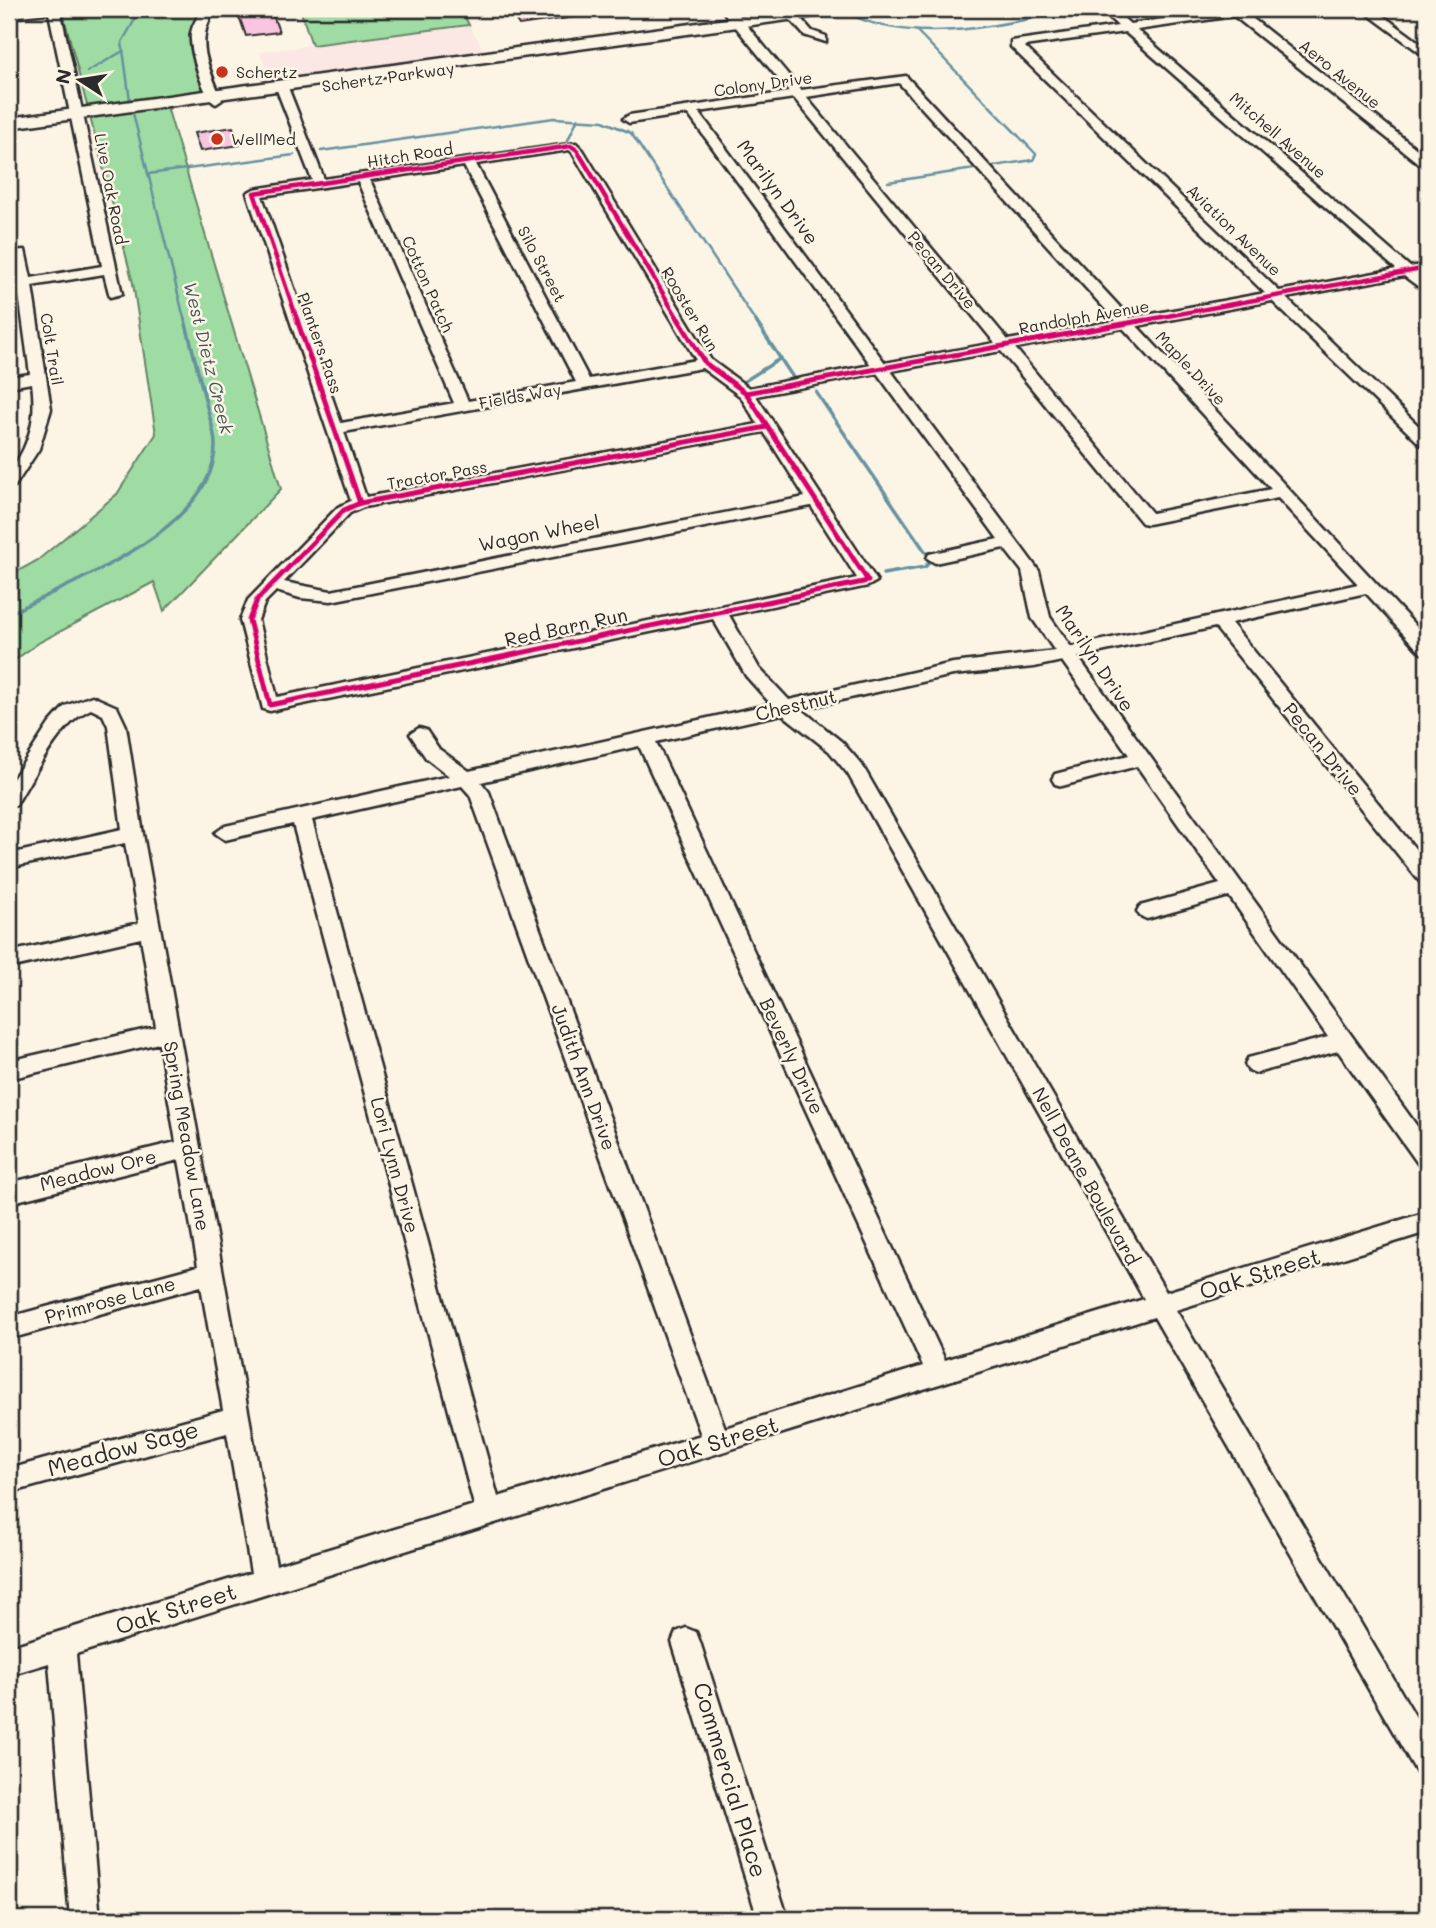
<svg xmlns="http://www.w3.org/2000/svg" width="1436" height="1928" font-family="Mali,sans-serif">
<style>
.built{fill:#fbe7e4}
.green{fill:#9fdca3;stroke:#658467;stroke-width:2}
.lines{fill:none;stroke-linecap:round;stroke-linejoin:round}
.stream-far1{stroke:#65919f;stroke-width:2.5}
.stream{stroke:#65919f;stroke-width:3.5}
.building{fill:#fac5e1;stroke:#2b2b2b;stroke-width:2}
.minor-casing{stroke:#2b2b2b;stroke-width:5}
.major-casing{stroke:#2b2b2b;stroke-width:5}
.minor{fill:#fcf5e5;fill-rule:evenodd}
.major{fill:#fcf5e5;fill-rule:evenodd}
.cycleway-far1-casing{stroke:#fcf5e5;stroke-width:7}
.cycleway-casing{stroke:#fcf5e5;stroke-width:9}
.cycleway-far1{stroke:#d6006c;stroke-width:4.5}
.cycleway{stroke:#d6006c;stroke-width:5}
.poi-dot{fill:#c8321e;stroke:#fcf5e5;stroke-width:2.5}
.labels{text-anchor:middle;stroke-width:5;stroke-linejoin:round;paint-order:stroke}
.far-poi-label{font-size:16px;fill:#2b2b2b;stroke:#fcf5e5;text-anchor:start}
.far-street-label{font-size:16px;fill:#2b2b2b;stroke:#fcf5e5}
.far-water-label{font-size:18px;font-style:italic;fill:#43565c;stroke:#fcf5e5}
.street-label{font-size:19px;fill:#2b2b2b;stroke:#fcf5e5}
.near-street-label{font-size:23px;fill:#2b2b2b;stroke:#fcf5e5}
</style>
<rect width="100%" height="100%" fill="#fcf5e5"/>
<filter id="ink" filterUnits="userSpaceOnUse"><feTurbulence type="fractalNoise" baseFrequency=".0143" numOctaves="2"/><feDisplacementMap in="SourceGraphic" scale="14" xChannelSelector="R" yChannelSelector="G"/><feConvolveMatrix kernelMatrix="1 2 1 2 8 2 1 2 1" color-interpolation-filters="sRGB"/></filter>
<g filter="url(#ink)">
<polygon class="built" points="469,25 485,52 270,81 260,52"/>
<g class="green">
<polygon points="62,9 239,9 197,14 189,35 205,90 183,93 168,110 281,489 164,611 154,582 40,642 9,664 9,576 38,560 117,494 156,434 133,283"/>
<polygon points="300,9 461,9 469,25 312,45"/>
</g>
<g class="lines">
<g class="stream-far1">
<polyline points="141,9 122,42 130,101 185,322"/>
<path d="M845,12C917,50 1008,21 1084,9"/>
<polyline points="917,31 1036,154 1033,160 988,167"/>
<polyline points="87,72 123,51"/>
<polyline points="568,140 578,118"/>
<polyline points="321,151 554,118 603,121 631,133 756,322"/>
<polyline points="148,174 294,155"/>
<polyline points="888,182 974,169"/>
</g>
<g class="stream">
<polyline points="755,320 794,379"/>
<polyline points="740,384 781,358"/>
<polyline points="816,392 931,560 925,567 883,574"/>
<path d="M9,614C72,581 216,529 215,445C215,431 209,417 206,403C199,375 192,348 185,320"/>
</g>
</g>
<g class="building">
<polygon points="509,9 582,9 583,16 519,25"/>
<polygon points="272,12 279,32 246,36 239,16"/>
<polygon points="233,127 240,145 200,151 194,133"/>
</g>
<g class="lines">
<defs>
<g id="minor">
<path d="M24,9H60L122,294L110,297L104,274L32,286L51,409L39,449L15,486L9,488C8,471 17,463 24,448C34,425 35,407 32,383L9,387V377L30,374L14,258L9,259V251L25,250L31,278L102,266L49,13L9,17V11Z"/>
<path d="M204,9H216C193,40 209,68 222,100L216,104C203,98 189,48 191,33C193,23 198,16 204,9Z"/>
<path d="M721,9H733L801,90L906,76L1130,318L1265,293L1011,47V41L1118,26L1100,9H1113L1130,24L1227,9H1264L1247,14L1427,157V167L1422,166L1234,16L1137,30L1410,267L1427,264V272L1418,274L1427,282V293L1404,276L1286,298L1427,434V447L1421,445L1272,301L1137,326L1427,638V655L1421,653L1366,593L1231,623L1427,863V884L1420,882L1215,627L1078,657L1427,1140V1167L1419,1165L1338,1051L1256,1073L1248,1070L1245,1064L1248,1058L1328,1037L1229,896L1147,919L1140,916L1137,911L1140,906L1220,884L1137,766L1062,786L1055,784L1052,779L1055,774L1129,755L1062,661L1034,667L953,675L801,709L842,742L862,765L1166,1292L1427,1212V1232L1176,1310L1427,1736V1777L1417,1773L1154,1317L76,1654L100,1919H70L49,1663L9,1675V1647L251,1573L227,1433L9,1493V1469L223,1410L201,1286L9,1339V1317L198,1266L179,1160L9,1203V1183L176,1142L159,1043L9,1079V1061L156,1027L141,938L9,968V952L139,923L125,843L9,868V854L122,829L108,726L103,715L91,709C60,722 34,776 16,805L9,807V785L49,724L65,706L92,696L117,707L126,726L143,834L276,1565L474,1505L293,824L225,840L215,833L225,826L449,776L426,758L410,734L419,728L426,730L439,749L469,771L771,704L746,676L713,619L270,711L263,709L240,620L248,600L338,507L351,501L247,193L254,189L312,180L275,85L281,81L287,85L324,179L576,143L583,150L711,360L749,388L871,365L688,114L629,123L623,119L629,115L789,92ZM1125,32L1396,269L1279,291L1024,46ZM899,83L1116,321L1008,340L806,97ZM794,98L995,343L885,363L699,112ZM569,150L572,152L696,360L589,379L476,164ZM464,166L576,382L468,401L370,180ZM358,182L454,403L341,423L262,196ZM1123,328L1271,489L1152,513L1015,348ZM1001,351L1142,523L1148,524L1278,498L1358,584L1071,647L1050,617L1039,571L891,371ZM702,368L740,396L758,424L366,497L344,432ZM877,373L998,539L929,554L927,558L935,563L1004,548L1022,571L1032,618L1055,651L953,663L789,700L759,668L729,615L868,586L877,581L756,396ZM764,432L805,497L331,591L284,582L350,513L364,507ZM811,506L857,578L277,697L258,620L265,602L276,591L300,598L331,601ZM782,714L829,751L848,774L1144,1299L945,1360L656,742ZM639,746L923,1366L725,1428L489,792L481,782ZM462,786L470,795L701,1435L498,1497L312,820Z"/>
<polygon points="1361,9 1374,9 1427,48 1427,58"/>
<polygon points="787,12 795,12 812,31 826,36 826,42 804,35 787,16"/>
<polygon points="686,1628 696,1632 700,1642 788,1919 758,1919 672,1642 676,1632"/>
</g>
<polygon id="major" points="800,9 839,9 831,14 9,128 9,118"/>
</defs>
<use href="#minor" class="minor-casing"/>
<use href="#major" class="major-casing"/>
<use href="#minor" class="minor"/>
<use href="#major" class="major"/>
<defs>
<g id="cycleway-far1">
<polyline points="298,322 254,193 571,146 577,150 680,322"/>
<polyline points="1135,322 1427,268"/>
</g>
<g id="cycleway">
<polyline points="297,320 360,503"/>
<polyline points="746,393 1145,320"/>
<polyline points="360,503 344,510 257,600 249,620 270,705 868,581 746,393 705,363 679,320"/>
<polyline points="360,503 767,427"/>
</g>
</defs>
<use href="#cycleway-far1" class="cycleway-far1-casing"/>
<use href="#cycleway" class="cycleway-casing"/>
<use href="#cycleway-far1" class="cycleway-far1"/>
<use href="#cycleway" class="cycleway"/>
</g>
</g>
<g class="poi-dot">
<circle cx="222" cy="72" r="7"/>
<circle cx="217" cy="139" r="7"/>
</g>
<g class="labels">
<g class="far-poi-label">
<text x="236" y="78">Schertz</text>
<text x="231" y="145">WellMed</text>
</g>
<g class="far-street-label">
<text transform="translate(1340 74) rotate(39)" y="6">Aero Avenue</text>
<text transform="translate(388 77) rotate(-8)" y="6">Schertz Parkway</text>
<text transform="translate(763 84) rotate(-8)" y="6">Colony Drive</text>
<text transform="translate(1278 135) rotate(41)" y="6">Mitchell Avenue</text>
<text transform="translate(410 155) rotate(-9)" y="6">Hitch Road</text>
<text transform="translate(111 189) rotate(79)" y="6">Live Oak Road</text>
<text transform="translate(1234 230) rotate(44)" y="6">Aviation Avenue</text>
<text transform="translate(542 264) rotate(62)" y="6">Silo Street</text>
<text transform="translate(942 270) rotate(50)" y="6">Pecan Drive</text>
<text transform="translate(428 284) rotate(66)" y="6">Cotton Patch</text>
<text transform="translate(690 309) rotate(59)" y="6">Rooster Run</text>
<text transform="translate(1084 317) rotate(-10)" y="6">Randolph Avenue</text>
<text transform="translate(320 343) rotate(71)" y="6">Planters Pass</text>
<text transform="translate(52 349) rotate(81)" y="6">Colt Trail</text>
<text transform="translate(1191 368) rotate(47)" y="6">Maple Drive</text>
<text transform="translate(520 396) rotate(-10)" y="6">Fields Way</text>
<text transform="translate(437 475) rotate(-10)" y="6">Tractor Pass</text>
</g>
<g class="far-water-label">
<text transform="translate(208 358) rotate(76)" y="6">West Dietz Creek</text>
</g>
<g class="street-label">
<text transform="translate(778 192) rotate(54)" y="7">Marilyn Drive</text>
<text transform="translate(539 533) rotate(-11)" y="7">Wagon Wheel</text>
<text transform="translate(566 627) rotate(-12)" y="7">Red Barn Run</text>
<text transform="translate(1095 658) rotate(56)" y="7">Marilyn Drive</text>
<text transform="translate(796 705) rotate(-13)" y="7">Chestnut</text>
<text transform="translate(1323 749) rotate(51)" y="7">Pecan Drive</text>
<text transform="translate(792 1056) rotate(65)" y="7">Beverly Drive</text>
<text transform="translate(584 1077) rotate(70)" y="7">Judith Ann Drive</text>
<text transform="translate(187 1136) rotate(80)" y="7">Spring Meadow Lane</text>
<text transform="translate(395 1165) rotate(75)" y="7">Lori Lynn Drive</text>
<text transform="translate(98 1170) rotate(-14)" y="7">Meadow Ore</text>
<text transform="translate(1086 1176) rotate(61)" y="7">Nell Deane Boulevard</text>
<text transform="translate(110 1300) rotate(-15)" y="7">Primrose Lane</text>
</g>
<g class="near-street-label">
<text transform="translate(1260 1274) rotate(-17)" y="8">Oak Street</text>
<text transform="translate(718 1442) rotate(-17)" y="8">Oak Street</text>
<text transform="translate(123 1449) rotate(-15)" y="8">Meadow Sage</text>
<text transform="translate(176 1609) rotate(-17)" y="8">Oak Street</text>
<text transform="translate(730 1780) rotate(73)" y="8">Commercial Place</text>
</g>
</g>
<rect width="1436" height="1928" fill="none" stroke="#fcf5e5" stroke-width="35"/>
<rect x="18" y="18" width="1401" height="1893" fill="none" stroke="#2b2b2b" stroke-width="2.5" filter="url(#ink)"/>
<g transform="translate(80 80) rotate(282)" stroke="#fcf5e5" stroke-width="5" paint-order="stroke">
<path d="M0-5L12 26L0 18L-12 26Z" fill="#2b2b2b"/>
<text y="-10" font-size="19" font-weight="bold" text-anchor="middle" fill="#2b2b2b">N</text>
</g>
</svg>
